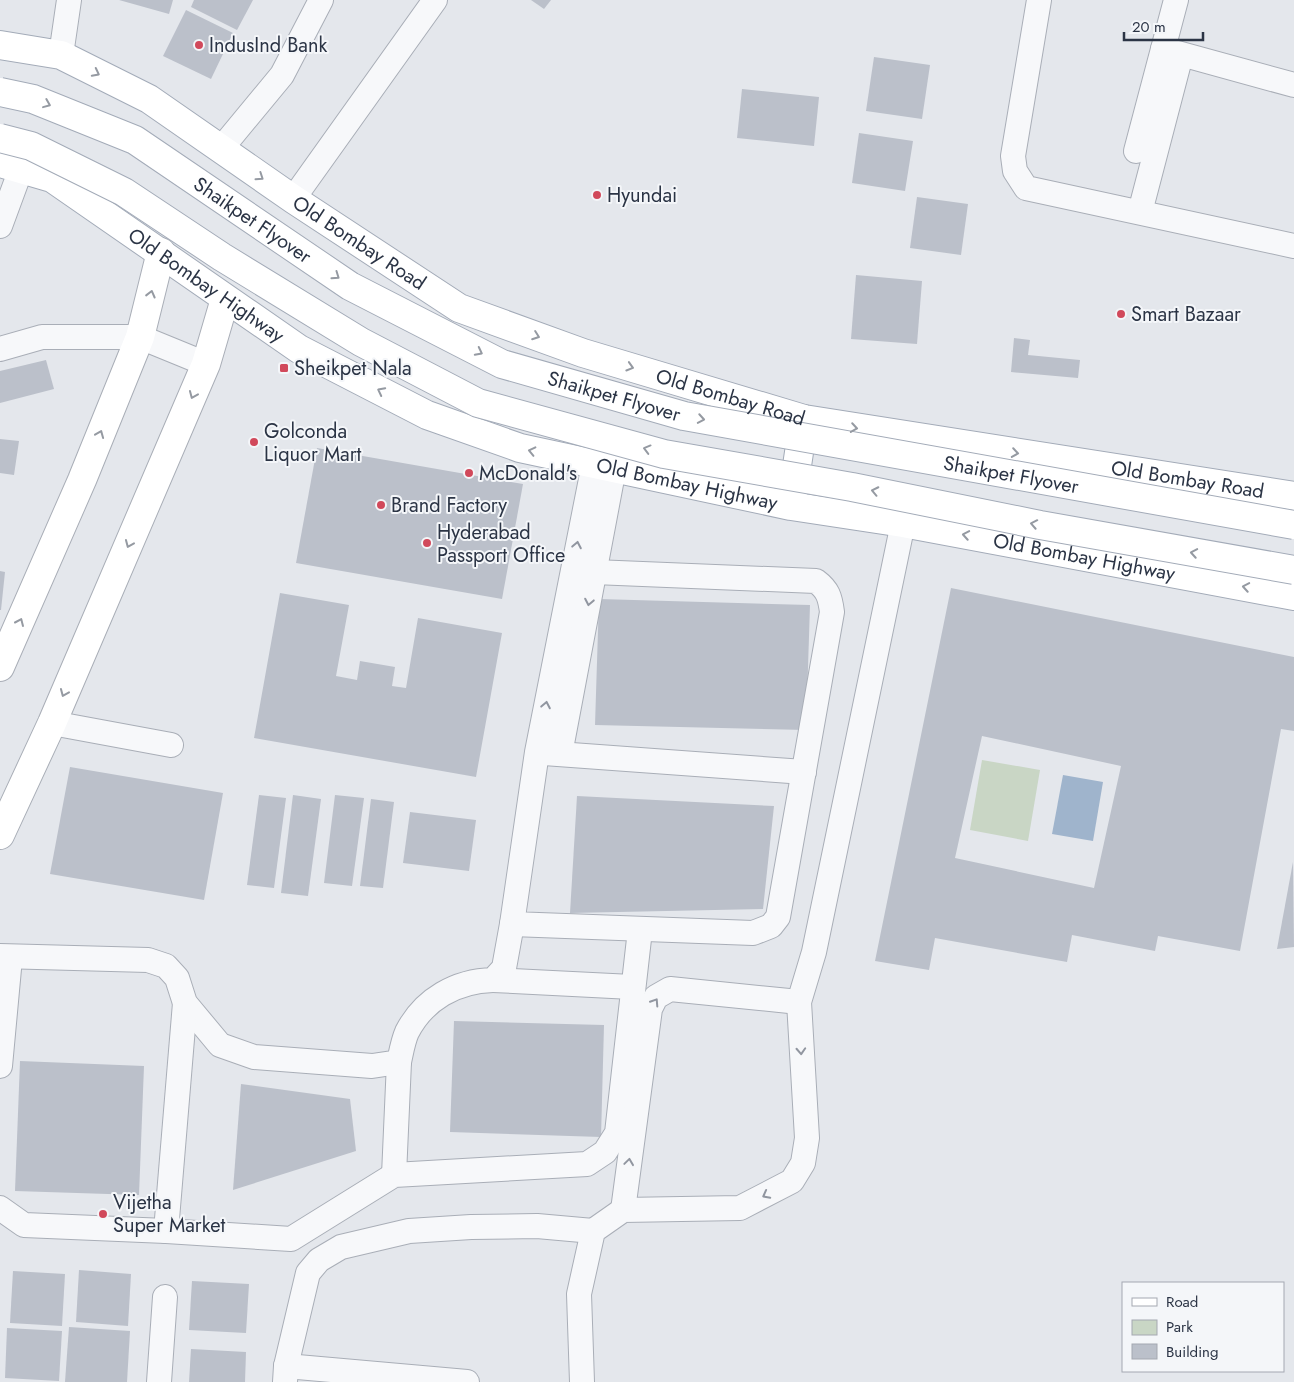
<svg xmlns="http://www.w3.org/2000/svg" width="1294" height="1382" font-family="Jost,sans-serif">
<style>
.green{fill:#c9d6c5}
.water{fill:#9fb4cc}
.building{fill:#bbc0ca;fill-rule:evenodd}
.lines{fill:none;stroke-linecap:round;stroke-linejoin:round}
.street-casing{stroke:#a9aeb7;stroke-width:26}
.secondary-casing{stroke:#a9aeb7;stroke-width:30}
.primary-casing{stroke:#a3abb8;stroke-width:30}
.street{stroke:#f7f8fa;stroke-width:24}
.secondary{stroke:#fff;stroke-width:28}
.primary{stroke:#fff;stroke-width:28}
.primary-bridge-casing{stroke:#a3abb8;stroke-width:30;stroke-linecap:butt}
.primary-bridge{stroke:#fff;stroke-width:28}
.oneway{stroke:#959aa2}
.oneway2{stroke:#9196a0}
.poi-dot{fill:#d1495b;stroke:#f4f6f9;stroke-width:2}
.labels{text-anchor:middle;stroke-width:4;stroke-linejoin:round;paint-order:stroke}
.poi-label{font-size:20px;fill:#2b3445;stroke:#f4f6f9;text-anchor:start}
.street-label{font-size:20px;fill:#2b3445;stroke:#f4f6f9}
</style>
<rect width="100%" height="100%" fill="#e4e7ec"/>
<polygon class="green" points="982,760 1040,770 1028,841 970,830"/>
<polygon class="water" points="1063,775 1103,782 1093,841 1052,834"/>
<g class="building">
<polygon points="119,0 173,0 169,14"/>
<polygon points="194,0 253,0 237,30 191,7"/>
<polygon points="531,0 551,0 544,9"/>
<polygon points="186,10 233,33 211,79 163,56"/>
<polygon points="874,57 930,65 922,119 866,111"/>
<polygon points="742,89 819,97 814,146 737,138"/>
<polygon points="859,133 913,141 905,191 852,183"/>
<polygon points="917,197 968,204 961,255 910,248"/>
<polygon points="856,275 922,281 917,344 851,339"/>
<polygon points="1014,338 1030,340 1028,355 1080,360 1078,378 1011,372"/>
<polygon points="46,360 54,389 0,403 0,371"/>
<polygon points="0,439 19,441 14,475 0,473"/>
<polygon points="317,448 523,484 502,599 296,563"/>
<polygon points="0,571 5,572 1,610 0,610"/>
<path d="M951,588L1294,657V731L1281,729L1240,951L1158,936L1155,951L1072,935L1067,962L935,938L929,970L875,961ZM982,736L1121,766L1094,888L955,858Z"/>
<polygon points="280,593 349,605 336,676 357,680 360,661 395,667 392,686 406,688 418,618 502,633 476,777 254,738"/>
<polygon points="599,599 810,605 806,730 595,725"/>
<polygon points="70,767 223,793 204,900 50,874"/>
<polygon points="259,795 286,798 274,888 247,885"/>
<polygon points="293,795 321,799 308,896 281,893"/>
<polygon points="335,795 364,798 352,886 324,883"/>
<polygon points="577,796 774,806 763,909 570,913"/>
<polygon points="371,799 394,802 383,888 360,886"/>
<polygon points="410,812 476,820 469,871 403,863"/>
<polygon points="1293,862 1294,947 1277,949"/>
<polygon points="454,1021 604,1025 601,1137 450,1132"/>
<polygon points="20,1061 144,1066 139,1195 15,1191"/>
<polygon points="241,1084 350,1099 356,1151 233,1190"/>
<polygon points="79,1270 131,1274 128,1326 76,1322"/>
<polygon points="13,1271 65,1274 62,1326 10,1323"/>
<polygon points="192,1281 249,1284 246,1333 189,1330"/>
<polygon points="69,1327 130,1331 127,1382 65,1382"/>
<polygon points="7,1328 62,1331 59,1381 5,1378"/>
<polygon points="191,1349 246,1352 245,1382 189,1382"/>
</g>
<g class="lines">
<defs>
<g id="street">
<polyline points="1039,0 1013,156 1015,171 1026,188 1294,246"/>
<polyline points="1176,0 1163,49 1294,85"/>
<polyline points="61,55 69,0"/>
<polyline points="220,150 282,75 321,0"/>
<polyline points="1136,151 1163,49"/>
<polyline points="293,199 435,0"/>
<polyline points="1140,212 1181,55"/>
<polyline points="0,226 21,169"/>
<polyline points="0,349 42,337 140,337 206,364"/>
<path d="M594,572L816,581C828,590 830,597 832,612L778,917L771,926L753,933L512,924L537,752L594,464"/>
<polyline points="52,723 171,745"/>
<polyline points="544,753 804,772"/>
<polyline points="560,754 614,468"/>
<path d="M0,956L148,960L166,966L177,978L185,1003L220,1045L254,1057L372,1066L399,1062C401,1053 403,1041 407,1032C424,999 456,981 493,980L504,968L512,924"/>
<polyline points="493,980 632,987"/>
<polyline points="0,1066 10,958"/>
<polyline points="394,1175 399,1062"/>
<polyline points="0,1208 24,1225 166,1231 291,1239 394,1175 587,1164 605,1152 617,1133 640,930"/>
<polyline points="623,1210 650,1009 656,997 670,989 799,1002"/>
<polyline points="166,1231 185,1003"/>
<polyline points="286,1366 467,1382"/>
<polyline points="159,1382 165,1297"/>
<polyline points="285,1382 286,1366 308,1273 319,1260 341,1247 409,1231 471,1227 537,1226 593,1231"/>
<polyline points="582,1382 579,1294 593,1231 623,1210 740,1208 792,1181 803,1163 807,1138 799,1002 814,952 903,523"/>
</g>
<g id="secondary">
<polyline points="0,667 82,480 140,337 161,252"/>
<polyline points="0,835 52,723 206,364 225,299"/>
</g>
<g id="primary">
<path id="s1" d="M0,45L61,55L149,99L293,199L459,308L583,353L804,419L1294,496"/>
<path id="s2" d="M0,163L52,178L299,349L427,415L520,448L791,506L903,523L1294,596"/>
<polyline points="792,499 804,419"/>
</g>
</defs>
<use href="#street" class="street-casing"/>
<use href="#secondary" class="secondary-casing"/>
<use href="#primary" class="primary-casing"/>
<use href="#street" class="street"/>
<use href="#secondary" class="secondary"/>
<use href="#primary" class="primary"/>
<defs>
<g id="primary-bridge">
<path id="s3" d="M0,92L33,99L135,140L350,286L502,364L684,416L1294,525"/>
<polyline points="0,138 31,146 124,192 222,257 361,342 478,403 664,454 852,487 1040,525 1294,570"/>
</g>
</defs>
<use href="#primary-bridge" class="primary-bridge-casing"/>
<use href="#primary-bridge" class="primary-bridge"/>
</g>
<defs><path id="oneway-chevron" d="M-2-3.5L2.5 0L-2 3.5" fill="none" stroke-width="1.6" stroke-linecap="round" stroke-linejoin="round" transform="scale(1.25)"/></defs>
<g class="oneway">
<use href="#oneway-chevron" transform="translate(96 73) rotate(27)"/>
<use href="#oneway-chevron" transform="translate(47 104) rotate(22)"/>
<use href="#oneway-chevron" transform="translate(260 177) rotate(34)"/>
<use href="#oneway-chevron" transform="translate(336 276) rotate(35)"/>
<use href="#oneway-chevron" transform="translate(151 294) rotate(-76)"/>
<use href="#oneway-chevron" transform="translate(536 336) rotate(20)"/>
<use href="#oneway-chevron" transform="translate(479 352) rotate(27)"/>
<use href="#oneway-chevron" transform="translate(630 367) rotate(17)"/>
<use href="#oneway-chevron" transform="translate(381 391) rotate(-153)"/>
<use href="#oneway-chevron" transform="translate(193 395) rotate(113)"/>
<use href="#oneway-chevron" transform="translate(701 419) rotate(10)"/>
<use href="#oneway-chevron" transform="translate(854 428) rotate(9)"/>
<use href="#oneway-chevron" transform="translate(100 434) rotate(-68)"/>
<use href="#oneway-chevron" transform="translate(647 449) rotate(-165)"/>
<use href="#oneway-chevron" transform="translate(532 451) rotate(-167)"/>
<use href="#oneway-chevron" transform="translate(1015 453) rotate(9)"/>
<use href="#oneway-chevron" transform="translate(875 491) rotate(-168)"/>
<use href="#oneway-chevron" transform="translate(1034 524) rotate(-169)"/>
<use href="#oneway-chevron" transform="translate(966 535) rotate(-170)"/>
<use href="#oneway-chevron" transform="translate(129 544) rotate(113)"/>
<use href="#oneway-chevron" transform="translate(1194 553) rotate(-170)"/>
<use href="#oneway-chevron" transform="translate(1246 587) rotate(-170)"/>
<use href="#oneway-chevron" transform="translate(20 622) rotate(-66)"/>
<use href="#oneway-chevron" transform="translate(64 693) rotate(113)"/>
</g>
<g class="oneway2">
<use href="#oneway-chevron" transform="translate(577 545) rotate(-79)"/>
<use href="#oneway-chevron" transform="translate(589 602) rotate(101)"/>
<use href="#oneway-chevron" transform="translate(546 705) rotate(-79)"/>
<use href="#oneway-chevron" transform="translate(655 1002) rotate(-57)"/>
<use href="#oneway-chevron" transform="translate(801 1051) rotate(87)"/>
<use href="#oneway-chevron" transform="translate(629 1162) rotate(-82)"/>
<use href="#oneway-chevron" transform="translate(766 1195) rotate(152)"/>
</g>
<g class="poi-dot">
<circle cx="199" cy="45" r="5"/>
<circle cx="597" cy="195" r="5"/>
<circle cx="1121" cy="314" r="5"/>
<rect x="279" y="363" width="10" height="10" rx="2.5"/>
<circle cx="254" cy="442" r="5"/>
<circle cx="469" cy="473" r="5"/>
<circle cx="381" cy="505" r="5"/>
<circle cx="427" cy="543" r="5"/>
<circle cx="103" cy="1214" r="5"/>
</g>
<g class="labels">
<g class="poi-label">
<text x="209" y="52">IndusInd Bank</text>
<text x="607" y="202">Hyundai</text>
<text x="1131" y="321">Smart Bazaar</text>
<text x="294" y="375">Sheikpet Nala</text>
<text x="264" y="438">Golconda<tspan x="264" dy="23">Liquor Mart</tspan></text>
<text x="479" y="480">McDonald's</text>
<text x="391" y="512">Brand Factory</text>
<text x="437" y="539">Hyderabad<tspan x="437" dy="23">Passport Office</tspan></text>
<text x="113" y="1209">Vijetha<tspan x="113" dy="23">Super Market</tspan></text>
</g>
<g class="street-label">
<text dy="7" stroke="none"><textPath href="#s3" startOffset="286">Shaikpet Flyover</textPath></text>
<text dy="7" stroke="none"><textPath href="#s1" startOffset="415">Old Bombay Road</textPath></text>
<text dy="7" stroke="none"><textPath href="#s2" startOffset="242">Old Bombay Highway</textPath></text>
<text dy="7" stroke="none"><textPath href="#s3" startOffset="691">Shaikpet Flyover</textPath></text>
<text dy="7" stroke="none"><textPath href="#s1" startOffset="820">Old Bombay Road</textPath></text>
<text dy="7" stroke="none"><textPath href="#s3" startOffset="1096">Shaikpet Flyover</textPath></text>
<text dy="7" stroke="none"><textPath href="#s1" startOffset="1285">Old Bombay Road</textPath></text>
<text dy="7" stroke="none"><textPath href="#s2" startOffset="768">Old Bombay Highway</textPath></text>
<text dy="7" stroke="none"><textPath href="#s2" startOffset="1172">Old Bombay Highway</textPath></text>
</g>
</g>
<rect x="1122" y="1282" width="162" height="90" fill="#f4f6f9" stroke="#a4a8b1"/>
<rect x="1132" y="1298" width="25" height="8" fill="#ffffff" stroke="#a4a8b1"/>
<text x="1166" y="1307" font-size="15" fill="#2b3445">Road</text>
<rect x="1132" y="1320" width="25" height="15" fill="#c9d6c5" stroke="#a4a8b1"/>
<text x="1166" y="1332" font-size="15" fill="#2b3445">Park</text>
<rect x="1132" y="1344" width="25" height="15" fill="#bbc0ca" stroke="#a4a8b1"/>
<text x="1166" y="1357" font-size="15" fill="#2b3445">Building</text>
<path d="M1124 32v8h79v-8" fill="none" stroke="#2b3445" stroke-width="2.5"/>
<text x="1132" y="32" font-size="15" fill="#2b3445" stroke="#f4f6f9" stroke-width="4" paint-order="stroke">20 m</text>
</svg>
